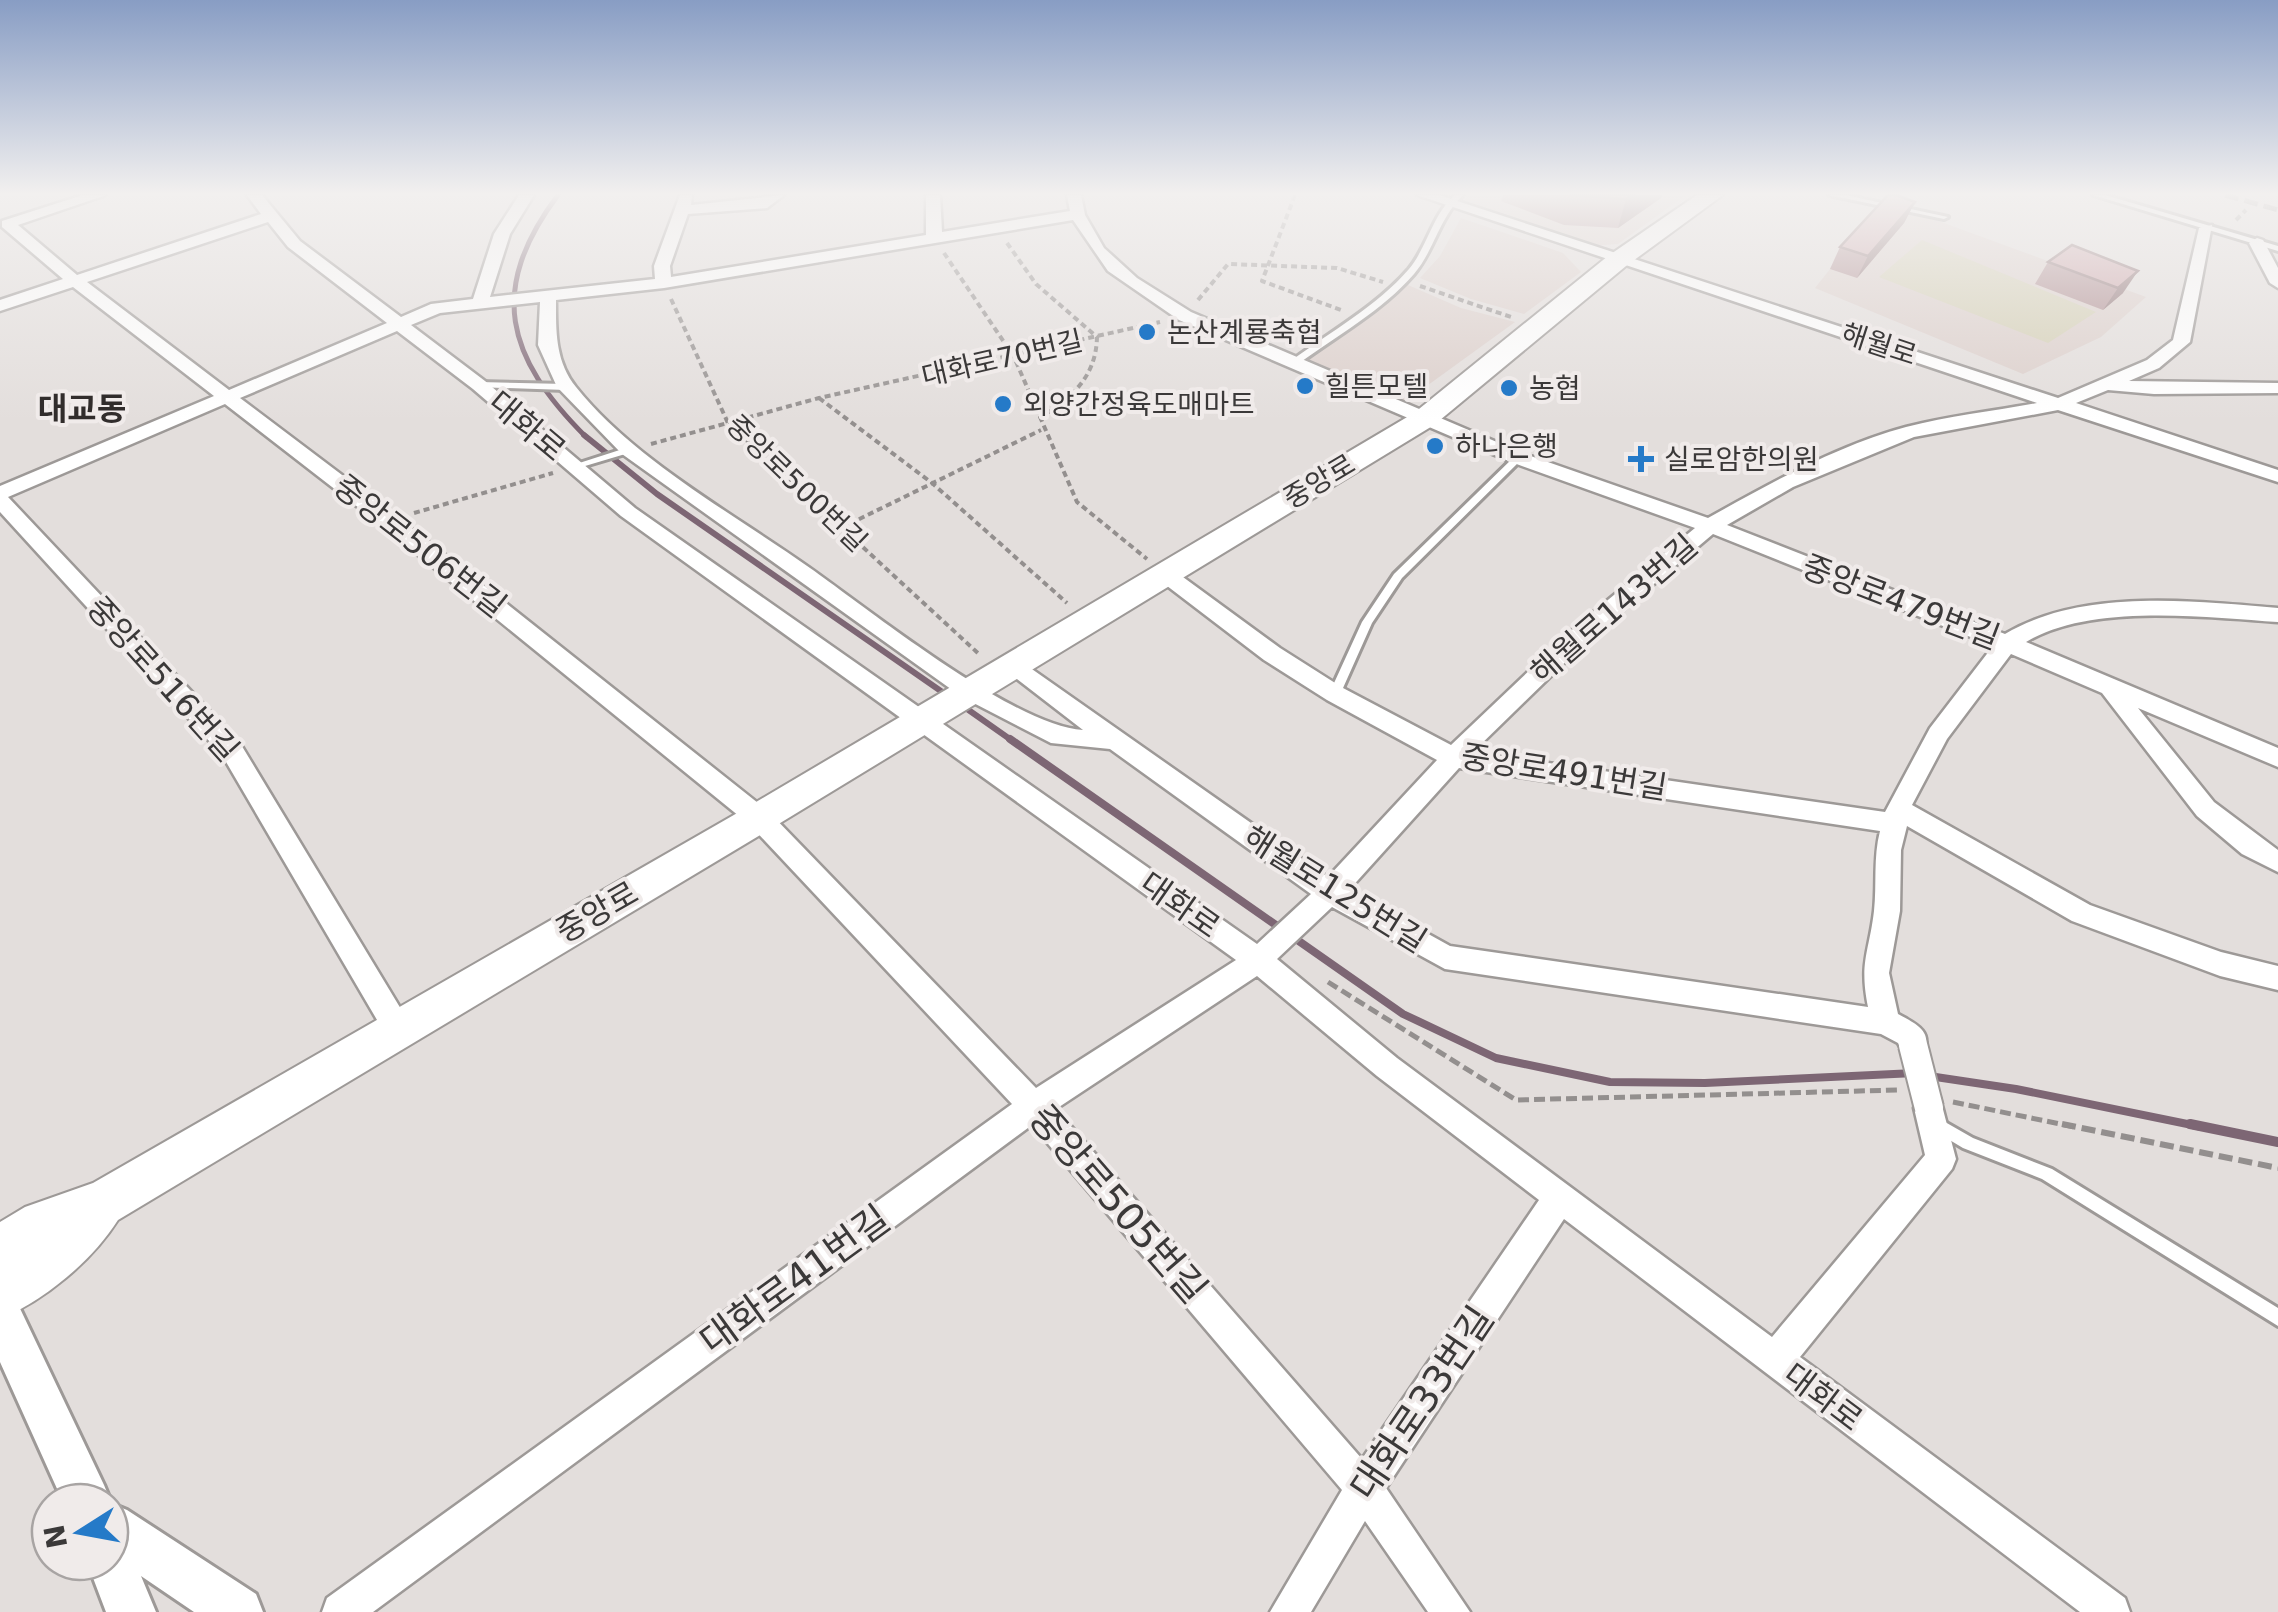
<svg xmlns="http://www.w3.org/2000/svg" width="2278" height="1612" font-family="'DejaVu Sans','Noto Sans KR',sans-serif">
<style>
.built{fill:#dccfcb}
.green{fill:#d4cfb5}
.lines{fill:none;stroke-linecap:round;stroke-linejoin:round}
.stream-far3{stroke:#7d6674;stroke-width:5}
.stream-far2{stroke:#7d6674;stroke-width:6}
.stream-far1{stroke:#7d6674;stroke-width:8}
.stream{stroke:#7d6674;stroke-width:10}
.service-casing{stroke:#9d9997;stroke-width:6}
.minor-casing{stroke:#9d9997;stroke-width:5}
.tertiary-casing{stroke:#9d9997;stroke-width:6}
.secondary-casing{stroke:#9d9997;stroke-width:4}
.path-far2{stroke:#938f8e;stroke-width:4;stroke-dasharray:6 4;stroke-linecap:butt}
.path-far1{stroke:#938f8e;stroke-width:5;stroke-dasharray:11 5;stroke-linecap:butt}
.path{stroke:#938f8e;stroke-width:6;stroke-dasharray:14 6;stroke-linecap:butt}
.service{fill:#fff;fill-rule:evenodd}
.minor{fill:#fff;fill-rule:evenodd}
.tertiary{fill:#fff;fill-rule:evenodd}
.secondary{fill:#fff;fill-rule:evenodd}
.rail{stroke:#878483;stroke-width:5;stroke-dasharray:14 6;stroke-linecap:butt}
.minor-bridge-casing{stroke:#9d9997;stroke-width:32;stroke-linecap:butt}
.minor-bridge{stroke:#fff;stroke-width:28}
.wall{fill:#af8d91}
.shaded-wall{fill:#8f7376}
.building{fill:#cca4a9;stroke:#8f7376;stroke-width:2.5}
.poi-dot{fill:#257ac8;stroke:#f0ebea;stroke-width:4}
.labels{text-anchor:middle;stroke-width:8;stroke-linejoin:round;paint-order:stroke}
.far-poi-label{font-size:28px;fill:#3b3939;stroke:#f0ebea;text-anchor:start}
.far-street-label{font-size:28px;fill:#3b3939;stroke:#f0ebea}
.far-quarter-label{font-size:32px;font-weight:bold;fill:#312d2c;stroke:#f0ebea}
.street-label{font-size:32px;fill:#3b3939;stroke:#f0ebea}
.near-street-label{font-size:38px;fill:#3b3939;stroke:#f0ebea}
</style>
<rect width="100%" height="100%" fill="#e3dedc"/>
<g class="built">
<polygon points="1471,195 1686,195 1618,244 1589,246 1459,204"/>
<polygon points="1884,201 2146,297 2101,337 2023,374 1815,288"/>
<polygon points="1461,218 1563,253 1581,272 1524,314 1471,299 1420,278 1440,256"/>
<polygon points="1408,285 1461,308 1515,322 1406,401 1308,360"/>
</g>
<polygon class="green" points="1922,240 2096,312 2048,343 1879,277"/>
<g class="lines">
<path class="stream-far3" d="M558,195C487,290 506,357 586,437"/>
<g class="stream-far2">
<polyline points="584,435 657,494 948,696"/>
<polyline points="960,704 1014,742"/>
</g>
<g class="stream-far1">
<polyline points="1010,739 1403,1014 1496,1058 1610,1082 1705,1083 1915,1073"/>
<polyline points="1929,1076 2016,1089 2202,1127"/>
</g>
<polyline class="stream" points="2190,1124 2278,1142"/>
<defs>
<g id="service">
<path d="M1455,195H1463C1438,220 1435,249 1414,274C1382,311 1336,336 1297,365H1291V361C1330,332 1377,306 1409,269C1428,246 1432,215 1455,195Z"/>
<polygon points="1829,195 1845,195 1948,217 1944,219"/>
<polygon points="2093,195 2105,195 2278,246 2278,251"/>
<polygon points="479,382 566,384 571,387 566,390 476,387 474,385"/>
<polygon points="629,447 632,448 632,452 575,469 570,466"/>
<polygon points="1518,455 1521,456 1521,460 1402,578 1372,623 1339,697 1331,697 1329,694 1362,622 1394,574 1515,456"/>
<polygon points="1938,1118 1973,1138 2052,1169 2278,1308 2278,1326 2042,1179 1963,1148 1933,1130 1930,1125 1933,1120"/>
</g>
<g id="minor">
<path d="M83,195H106L18,225L77,275L261,214L247,195H262L300,241L401,317L431,304L473,299L494,234L519,195H534L510,234L490,297L655,279L654,266L680,195H692L691,205L784,195L767,208L688,214L670,266L671,277L926,235V195H940L942,232L1070,211L1067,195H1081L1085,215L1104,248L1137,278L1191,312L1525,454L1708,518C1771,483 1836,446 1906,427C1949,416 1994,411 2037,403L1417,195H1439L2058,398L2147,360L2173,340L2199,228L2212,225L2190,342L2159,368L2129,381L2278,383V393L2154,394L2108,390L2076,403L2278,470V482L2058,410L1914,437L1793,487L1727,525L2005,634C2082,588 2193,601 2278,608V622C2206,617 2090,603 2026,642L2278,748V767L2138,708L2214,802L2278,850V872L2242,854L2197,816L2102,693L2011,654L1947,739L1912,805L2090,905L2221,952L2278,966V990L2220,976L2072,921L1907,826L1901,850L1900,911L1889,973L1898,1014C1916,1024 1934,1031 1923,1054L1913,1058L1903,1054L1898,1043L1881,1034L1445,969L1332,907L1277,959L1397,1058L1772,1337L1925,1155L1914,1108L1918,1098L1929,1094L1940,1098L1956,1159L1952,1169L1800,1357L2125,1598L2130,1612H2080L1564,1219L1386,1488L1470,1612H1428L1365,1521L1311,1612H1270L1342,1490L1032,1125L373,1612H322L327,1598L1012,1104L750,825L381,525L225,404L8,497L240,743L407,1019L411,1028L407,1037L397,1041L387,1037L222,755L0,512V486L214,396L73,287L0,311V300L63,279L2,227V221ZM1073,220L1108,271L1179,320L1511,462L1695,528L1574,628L1451,745L1343,688L1280,648L1172,569H1158L1154,574L1158,579L1264,660L1327,700L1437,760L1328,877L1019,660L1011,658L1000,666L1083,730C1014,726 871,611 810,568C734,514 634,460 576,387C555,361 556,331 556,300L664,288ZM268,222L288,247L387,323L229,390L87,282ZM540,302L538,345L557,387L622,454L962,697L1051,743L1110,749L1311,894L1257,944L635,508L485,381L411,325L440,313ZM397,331L473,389L621,516L1236,960L1036,1088L768,811L395,515L240,398ZM1713,534L1993,646L1930,728L1885,812L1473,752L1590,638ZM1459,768L1880,831C1873,858 1877,884 1874,911C1869,953 1859,962 1868,1007L1450,946L1349,890ZM1257,976L1377,1076L1539,1200L1362,1459L1056,1109Z"/>
<polygon points="2257,238 2263,240 2278,268 2278,288 2270,283 2249,243"/>
</g>
<polygon id="tertiary" points="0,1291 15,1298 104,1485 111,1502 110,1503 127,1510 256,1594 263,1612 194,1612 141,1576 156,1612 106,1612 87,1562 110,1562 110,1502 63,1502 0,1362"/>
<path id="secondary" d="M1697,195H1723L1626,266L1434,425L772,828L118,1220C92,1261 45,1300 0,1319V1222L25,1207L93,1183L746,808L1414,413L1608,256Z"/>
</defs>
<use href="#service" class="service-casing"/>
<use href="#minor" class="minor-casing"/>
<use href="#tertiary" class="tertiary-casing"/>
<use href="#secondary" class="secondary-casing"/>
<g class="path-far2">
<polyline points="1295,195 1262,281 1341,310"/>
<polyline points="2236,220 2246,210"/>
<path d="M1007,243L1036,284L1097,337C1096,378 1071,398 1038,419"/>
<polyline points="944,253 1014,357 1077,502 1147,559"/>
<polyline points="1420,286 1514,318"/>
<polyline points="671,299 728,423 980,655"/>
<polyline points="1198,300 1228,264 1337,268 1383,282"/>
<polyline points="819,398 932,483 1067,603"/>
<polyline points="651,444 819,398 1160,322"/>
<polyline points="414,513 553,473"/>
<polyline points="841,528 1041,430"/>
</g>
<g class="path-far1">
<polyline points="1328,982 1516,1100 1898,1090"/>
<polyline points="1953,1102 2075,1127"/>
</g>
<polyline class="path" points="2062,1124 2278,1168"/>
<use href="#service" class="service"/>
<use href="#minor" class="minor"/>
<use href="#tertiary" class="tertiary"/>
<use href="#secondary" class="secondary"/>
<polyline class="rail" points="2225,195 2278,210"/>
<defs>
<polyline id="minor-bridge" points="1913,1045 1929,1108"/>
</defs>
<use href="#minor-bridge" class="minor-bridge-casing"/>
<use href="#minor-bridge" class="minor-bridge"/>
</g>
<g class="wall">
<polygon points="1503,195 1662,195 1661,198 1618,228 1564,225 1501,201"/>
<polygon points="1915,202 1904,223 1857,278 1830,269 1840,247"/>
<polygon points="2072,245 2123,293 2103,310 2035,284 2048,262"/>
</g>
<g class="shaded-wall">
<polygon points="1632,195 1662,195 1661,198 1618,228 1626,199"/>
<polygon points="1915,202 1904,223 1857,278 1868,256"/>
<polygon points="2138,271 2123,293 2103,310 2118,288"/>
</g>
<g class="building">
<polygon points="1570,195 1632,195 1626,199"/>
<polygon points="1888,195 1896,195 1915,202 1868,256 1840,247"/>
<polygon points="2072,245 2138,271 2118,288 2048,262"/>
</g>
<linearGradient id="sky" x2="0" y2="1"><stop stop-color="#889dc4"/><stop offset="0.46" stop-color="#f2f0ef"/><stop offset="1" stop-color="#f2f0ef" stop-opacity="0"/></linearGradient>
<rect width="2278" height="421" fill="url(#sky)"/>
<g class="poi-dot">
<circle cx="1147" cy="332" r="10"/>
<circle cx="1305" cy="386" r="10"/>
<circle cx="1509" cy="388" r="10"/>
<circle cx="1003" cy="404" r="10"/>
<circle cx="1435" cy="446" r="10"/>
<path d="M1636 444h10v10h10v10h-10v10h-10v-10h-10v-10h10z"/>
</g>
<g class="labels">
<g class="far-poi-label">
<text x="1167" y="342">논산계룡축협</text>
<text x="1325" y="396">힐튼모텔</text>
<text x="1529" y="398">농협</text>
<text x="1023" y="414">외양간정육도매마트</text>
<text x="1455" y="456">하나은행</text>
<text x="1664" y="469">실로암한의원</text>
</g>
<g class="far-street-label">
<text transform="translate(1879 344) rotate(18)" y="10">해월로</text>
<text transform="translate(1002 358) rotate(-13)" y="10">대화로70번길</text>
<text transform="translate(1319 481) rotate(-31)" y="10">중앙로</text>
<text transform="translate(797 483) rotate(44)" y="10">중앙로500번길</text>
</g>
<g class="far-quarter-label">
<text x="82" y="420">대교동</text>
</g>
<g class="street-label">
<text transform="translate(527 426) rotate(40)" y="11">대화로</text>
<text transform="translate(420 546) rotate(38)" y="11">중앙로506번길</text>
<text transform="translate(1901 602) rotate(21)" y="11">중앙로479번길</text>
<text transform="translate(1614 609) rotate(-41)" y="11">해월로143번길</text>
<text transform="translate(163 679) rotate(48)" y="11">중앙로516번길</text>
<text transform="translate(1564 772) rotate(9)" y="11">중앙로491번길</text>
<text transform="translate(1335 889) rotate(32)" y="11">해월로125번길</text>
<text transform="translate(1180 905) rotate(35)" y="11">대화로</text>
<text transform="translate(597 912) rotate(-30)" y="11">중앙로</text>
<text transform="translate(1823 1397) rotate(37)" y="11">대화로</text>
</g>
<g class="near-street-label">
<text transform="translate(1118 1204) rotate(49)" y="13">중앙로505번길</text>
<text transform="translate(795 1280) rotate(-36)" y="13">대화로41번길</text>
<text transform="translate(1422 1403) rotate(-56)" y="13">대화로33번길</text>
</g>
</g>
<g transform="translate(80 1532) rotate(259)"><circle r="48" fill="#f0ebea" stroke="#a8a4a3" stroke-width="2.5"/>
<path d="M0-8L18 38L0 25L-18 38Z" fill="#257ac8"/>
<text y="-15" font-size="28" font-weight="bold" text-anchor="middle" fill="#3b3939">N</text>
</g>
</svg>
